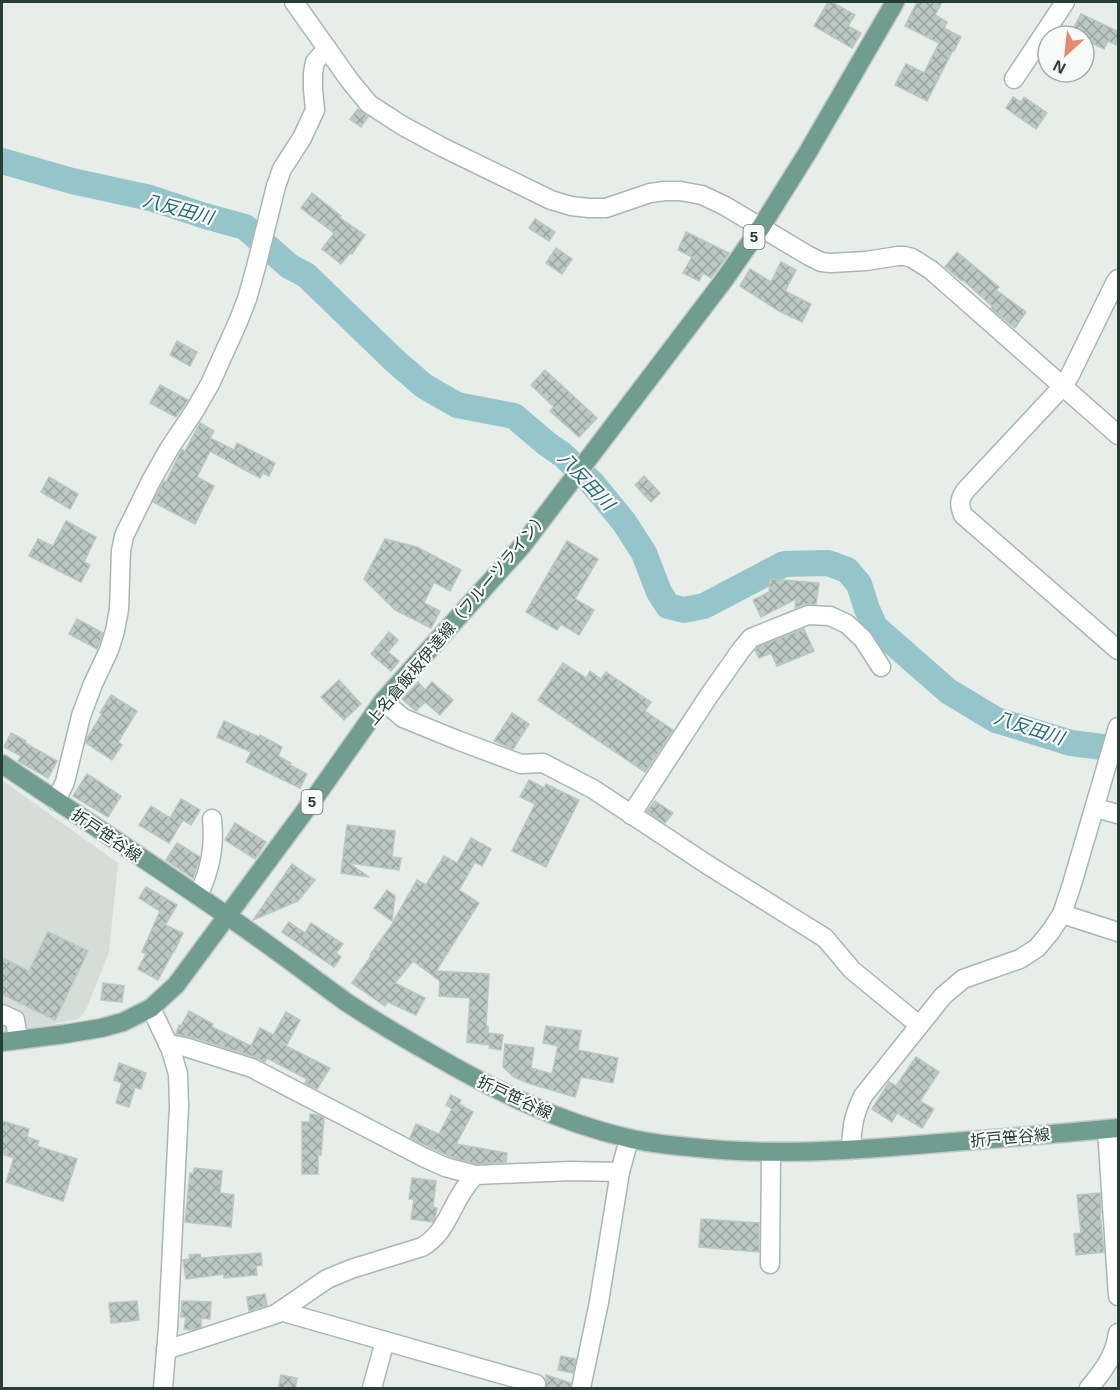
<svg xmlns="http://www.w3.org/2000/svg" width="1120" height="1390" font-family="Helvetica,'Noto Sans JP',sans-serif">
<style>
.built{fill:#d5ddd9}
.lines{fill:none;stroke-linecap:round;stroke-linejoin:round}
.river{stroke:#96c4cb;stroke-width:26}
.building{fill:url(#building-cross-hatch);stroke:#bac7c1;stroke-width:1.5}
.minor-casing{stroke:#aab6b1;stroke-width:21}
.major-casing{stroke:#c3c9c7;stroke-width:21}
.minor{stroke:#fff;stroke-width:18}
.major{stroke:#719d91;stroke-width:18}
.labels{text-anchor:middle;stroke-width:4.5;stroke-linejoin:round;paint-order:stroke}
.shield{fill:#f7faf9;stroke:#657671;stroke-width:1.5}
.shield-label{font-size:15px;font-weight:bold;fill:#273e37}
.street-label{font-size:16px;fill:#273e37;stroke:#f7faf9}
.water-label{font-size:18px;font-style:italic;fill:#286873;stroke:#f7faf9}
</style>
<defs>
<pattern id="building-cross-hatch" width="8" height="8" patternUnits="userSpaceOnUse" patternTransform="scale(1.5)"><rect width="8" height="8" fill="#bcc8c3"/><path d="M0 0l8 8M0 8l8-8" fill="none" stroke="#99a49f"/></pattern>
</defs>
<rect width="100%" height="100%" fill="#e7eeea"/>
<polygon class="built" points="2,780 118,863 109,952 86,1010 79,1019 2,1034"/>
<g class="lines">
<polyline class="river" points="2,161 72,181 150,198 205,216 245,227 289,266 306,275 395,361 424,386 457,405 514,416 547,444 563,455 592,483 624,522 644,553 659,592 668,606 684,610 704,606 784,564 828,563 847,570 859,584 867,609 875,627 948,691 996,720 1071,743 1118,749"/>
</g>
<g class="building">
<polygon points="828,2 832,2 855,15 848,26 861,33 852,48 814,26"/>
<polygon points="917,2 942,2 935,15 947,22 944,28 961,37 954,51 953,50 927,101 895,85 906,64 924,73 939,43 905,26"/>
<polygon points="1081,14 1119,32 1119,46 1108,41 1104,49 1084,39 1084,36 1077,36 1071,33"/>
<polygon points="1013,97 1021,102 1024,97 1047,113 1036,129 1006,108"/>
<polygon points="358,109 368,117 361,127 350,119"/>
<polygon points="312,193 341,216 340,218 365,235 352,254 350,253 341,264 322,249 334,233 301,208"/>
<polygon points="535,219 555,232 549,241 529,228"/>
<polygon points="686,232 729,253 711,278 703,273 699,281 683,273 692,257 678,250"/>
<polygon points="556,248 572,259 562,274 546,263"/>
<polygon points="957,252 999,287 996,290 1026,312 1015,328 991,308 992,306 963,280 962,281 945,267"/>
<polygon points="781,262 796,270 785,291 811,304 802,322 779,311 740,286 750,269 771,282"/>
<polygon points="177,341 197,352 190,366 170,355"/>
<polygon points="545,370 597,418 579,437 550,411 554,407 531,385"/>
<polygon points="160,385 188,400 176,417 150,403"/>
<polygon points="200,423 214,431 210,438 234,450 237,443 275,463 269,476 263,473 260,478 210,451 197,477 214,486 195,524 153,502 164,481 166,482 180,453 182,450 185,451"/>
<polygon points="644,476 660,493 651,502 635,485"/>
<polygon points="49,477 78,494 70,509 41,492"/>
<polygon points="66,521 96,537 84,562 90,565 81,582 29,556 38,539 53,546"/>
<polygon points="385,539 417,547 461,570 450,591 434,582 424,603 440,611 431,628 395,610 364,579"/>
<polygon points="567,541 598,559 575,599 594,610 579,635 561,624 557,630 526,612"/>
<polygon points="770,579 819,583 816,604 804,604 795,608 796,599 761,617 753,600 769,592"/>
<polygon points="77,619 103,633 97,649 69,634"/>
<polygon points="804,629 814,651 777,666 771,653 759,658 755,650 758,647"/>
<polygon points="389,632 398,640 388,652 399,661 391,671 371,654"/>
<polygon points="563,663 586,678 590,671 601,679 606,672 651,702 645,711 673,730 645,772 538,700"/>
<polygon points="339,680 361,704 344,720 321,697"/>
<polygon points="418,682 425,690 432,682 453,700 440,715 425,702 416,711 402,699"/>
<polygon points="111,695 137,711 118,742 122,745 112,760 86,743 87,738 102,714 100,713"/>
<polygon points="512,713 529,724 513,749 494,741"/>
<polygon points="224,721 259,737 260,735 282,747 278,756 291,763 290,765 307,774 300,788 246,762 251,752 217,737"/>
<polygon points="11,733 26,741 25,743 57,761 48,778 18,761 21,756 4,747"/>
<polygon points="87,774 121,796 108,817 73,796"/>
<polygon points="529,780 544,788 546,784 579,800 546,867 512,851 535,804 520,797"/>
<polygon points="181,799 200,810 191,825 183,820 169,843 139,825 151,806 170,818"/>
<polygon points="655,801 673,813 665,823 647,811"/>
<polygon points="235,823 266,842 255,859 225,840"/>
<polygon points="347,825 395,831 392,857 401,858 399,870 349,863 369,877 341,873"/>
<polygon points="471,838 491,849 482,866 475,862 459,890 479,903 436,971 489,974 486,1026 488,1026 488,1033 503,1035 501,1050 489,1048 490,1045 467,1042 470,998 439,996 440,981 413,961 395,983 425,998 416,1015 388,1002 385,1006 352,983 371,956 370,955 394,922 393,922 417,880 426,885 444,856 457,863"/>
<polygon points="177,843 200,857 193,878 166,860"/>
<polygon points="292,864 315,880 298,901 253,920"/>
<polygon points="146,887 177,905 165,925 183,933 174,952 173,952 158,980 138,969 146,954 142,952 160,911 139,898"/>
<polygon points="387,890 395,896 392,921 374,908"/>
<polygon points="289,922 305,933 311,923 343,944 336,953 341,957 334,967 282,932"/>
<polygon points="48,932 88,951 55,1020 2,994 2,958 29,971"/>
<polygon points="103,983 124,986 122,1002 101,1000"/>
<polygon points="189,1011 213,1024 212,1027 251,1046 260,1028 273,1035 286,1012 300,1020 286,1046 330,1068 317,1089 305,1083 307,1079 267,1058 265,1062 255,1057 195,1038 176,1034 179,1025 181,1026"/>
<polygon points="546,1026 581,1031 578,1050 618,1058 613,1083 581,1077 575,1097 528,1083 514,1077 503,1067 505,1044 534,1048 531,1068 552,1074 558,1046 543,1043"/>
<polygon points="916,1057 939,1072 920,1101 934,1109 922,1128 897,1113 892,1122 872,1109 889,1082 896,1086"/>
<polygon points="119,1063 146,1073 141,1089 135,1087 129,1107 116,1103 122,1083 114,1080"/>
<polygon points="451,1095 461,1100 459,1104 473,1112 456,1144 507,1153 506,1162 476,1164 449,1156 410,1138 416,1124 439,1134 452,1109 446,1105"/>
<polygon points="310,1114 317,1115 324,1118 321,1155 318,1155 318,1174 302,1174 302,1122 310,1122"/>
<polygon points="2,1121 29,1129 27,1137 39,1141 37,1146 77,1159 63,1201 6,1182 14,1158 2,1154"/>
<polygon points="194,1168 222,1171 220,1193 234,1195 231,1227 185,1222 190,1173 193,1174"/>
<polygon points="412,1178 436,1181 433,1207 437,1208 435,1218 433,1222 411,1219 414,1199 409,1199"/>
<polygon points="1100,1193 1101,1213 1100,1213 1104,1252 1076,1255 1074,1234 1081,1233 1077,1195"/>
<polygon points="701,1219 759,1223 759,1252 699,1247"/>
<polygon points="261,1253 262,1265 256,1266 257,1275 224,1278 224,1274 186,1279 183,1260 190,1259 189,1255 200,1254 201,1258"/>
<polygon points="265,1294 267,1305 249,1311 247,1297"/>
<polygon points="137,1301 139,1320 111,1323 109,1303"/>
<polygon points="182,1301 211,1302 210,1319 201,1318 201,1327 192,1330 184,1329 186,1317 181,1317"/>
<polygon points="561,1356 576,1359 573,1373 558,1370"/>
<polygon points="281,1375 297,1378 295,1389 278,1389"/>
<polygon points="546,1375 571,1383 570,1389 546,1389"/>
</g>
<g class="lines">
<defs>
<g id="minor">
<polyline points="294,2 350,81 369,104 403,126 442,147 551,200 571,206 589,208 606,208 650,193 665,191 680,191 702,195 725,206 809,256 821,262 831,263 866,261 898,256 905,256 912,258 931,270 1118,435"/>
<polyline points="1014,79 1065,2"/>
<path d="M1118,279L1115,283L1070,375L1063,386L965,491C959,500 959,505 963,515L1118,650"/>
<polyline points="383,701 403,718 457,740 521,764 543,763 593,789 708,865 825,938 852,970 919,1025"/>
<polyline points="56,801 65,782 81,716 93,684 109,650 115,631 119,609 121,551 124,536 151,481 169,449 195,410 210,384 238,322 247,299 256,267 276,186 282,169 302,138 315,110 313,89 313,73 315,62 327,48"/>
<polyline points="1095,808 1118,814"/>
<polyline points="631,815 708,697 741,650 751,638 808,615 830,616 847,624 863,639 881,667"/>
<path d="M198,896C210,870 215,848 212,819"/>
<polyline points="1062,914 1118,932"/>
<polyline points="151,1008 171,1050 178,1074 179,1106 168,1328 163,1388"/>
<polyline points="2,1014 15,1020 18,1039"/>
<polyline points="168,1044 185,1047 252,1068 423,1157 445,1167 475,1175"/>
<polyline points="1107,1129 1118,1296"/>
<path d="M851,1150C852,1126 853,1117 863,1096L943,996L963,979L1020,959L1037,948L1051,931L1062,914L1072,884L1118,727"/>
<polyline points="770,1264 771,1152"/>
<polyline points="280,1311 536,1384"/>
<path d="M166,1350L276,1314L327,1279L351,1269L422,1247C444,1234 448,1215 461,1194C465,1187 470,1181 475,1175L571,1171L620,1172"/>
<polyline points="372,1388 385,1341"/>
<polyline points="581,1388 599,1302 620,1172 629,1139"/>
<path d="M1089,1388C1103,1371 1115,1356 1118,1333"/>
</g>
<g id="major">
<path d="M2,764C76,814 152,864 226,915C267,943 306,973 346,1002C373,1020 402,1037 430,1053C492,1089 557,1122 628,1138C647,1143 668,1145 689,1147C768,1156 848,1151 928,1144C992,1139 1055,1134 1118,1128"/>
<polyline points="2,1042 65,1034 101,1028 123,1022 151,1008 176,985 316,796 383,701 522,546 724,280 761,227 808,152 895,2"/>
</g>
</defs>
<use href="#minor" class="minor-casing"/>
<use href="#major" class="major-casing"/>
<use href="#minor" class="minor"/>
<use href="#major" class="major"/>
</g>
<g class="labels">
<g class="shield">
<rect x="743.5" y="225" width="21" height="24" rx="4.5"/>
<rect x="301.5" y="790" width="21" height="24" rx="4.5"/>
</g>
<g class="shield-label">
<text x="754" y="242">5</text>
<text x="312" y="807">5</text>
</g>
<g class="street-label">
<text transform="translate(457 618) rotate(-50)" y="6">上名倉飯坂伊達線（フルーツライン）</text>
<text transform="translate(107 835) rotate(34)" y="6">折戸笹谷線</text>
<text transform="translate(515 1097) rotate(25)" y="6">折戸笹谷線</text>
<text transform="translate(1010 1137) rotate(-5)" y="6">折戸笹谷線</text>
</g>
<g class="water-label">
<text transform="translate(178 209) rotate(15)" y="6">八反田川</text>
<text transform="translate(586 481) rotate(47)" y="6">八反田川</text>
<text transform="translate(1029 728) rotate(18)" y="6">八反田川</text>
</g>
</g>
<rect width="1120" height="1390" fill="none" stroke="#273e37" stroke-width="6"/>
<g transform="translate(1066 54) rotate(207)"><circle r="28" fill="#f7faf9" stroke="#a4afab" stroke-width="1.5"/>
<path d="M0-4.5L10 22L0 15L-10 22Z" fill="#e18b71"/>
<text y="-9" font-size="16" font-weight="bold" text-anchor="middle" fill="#273e37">N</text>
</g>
</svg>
